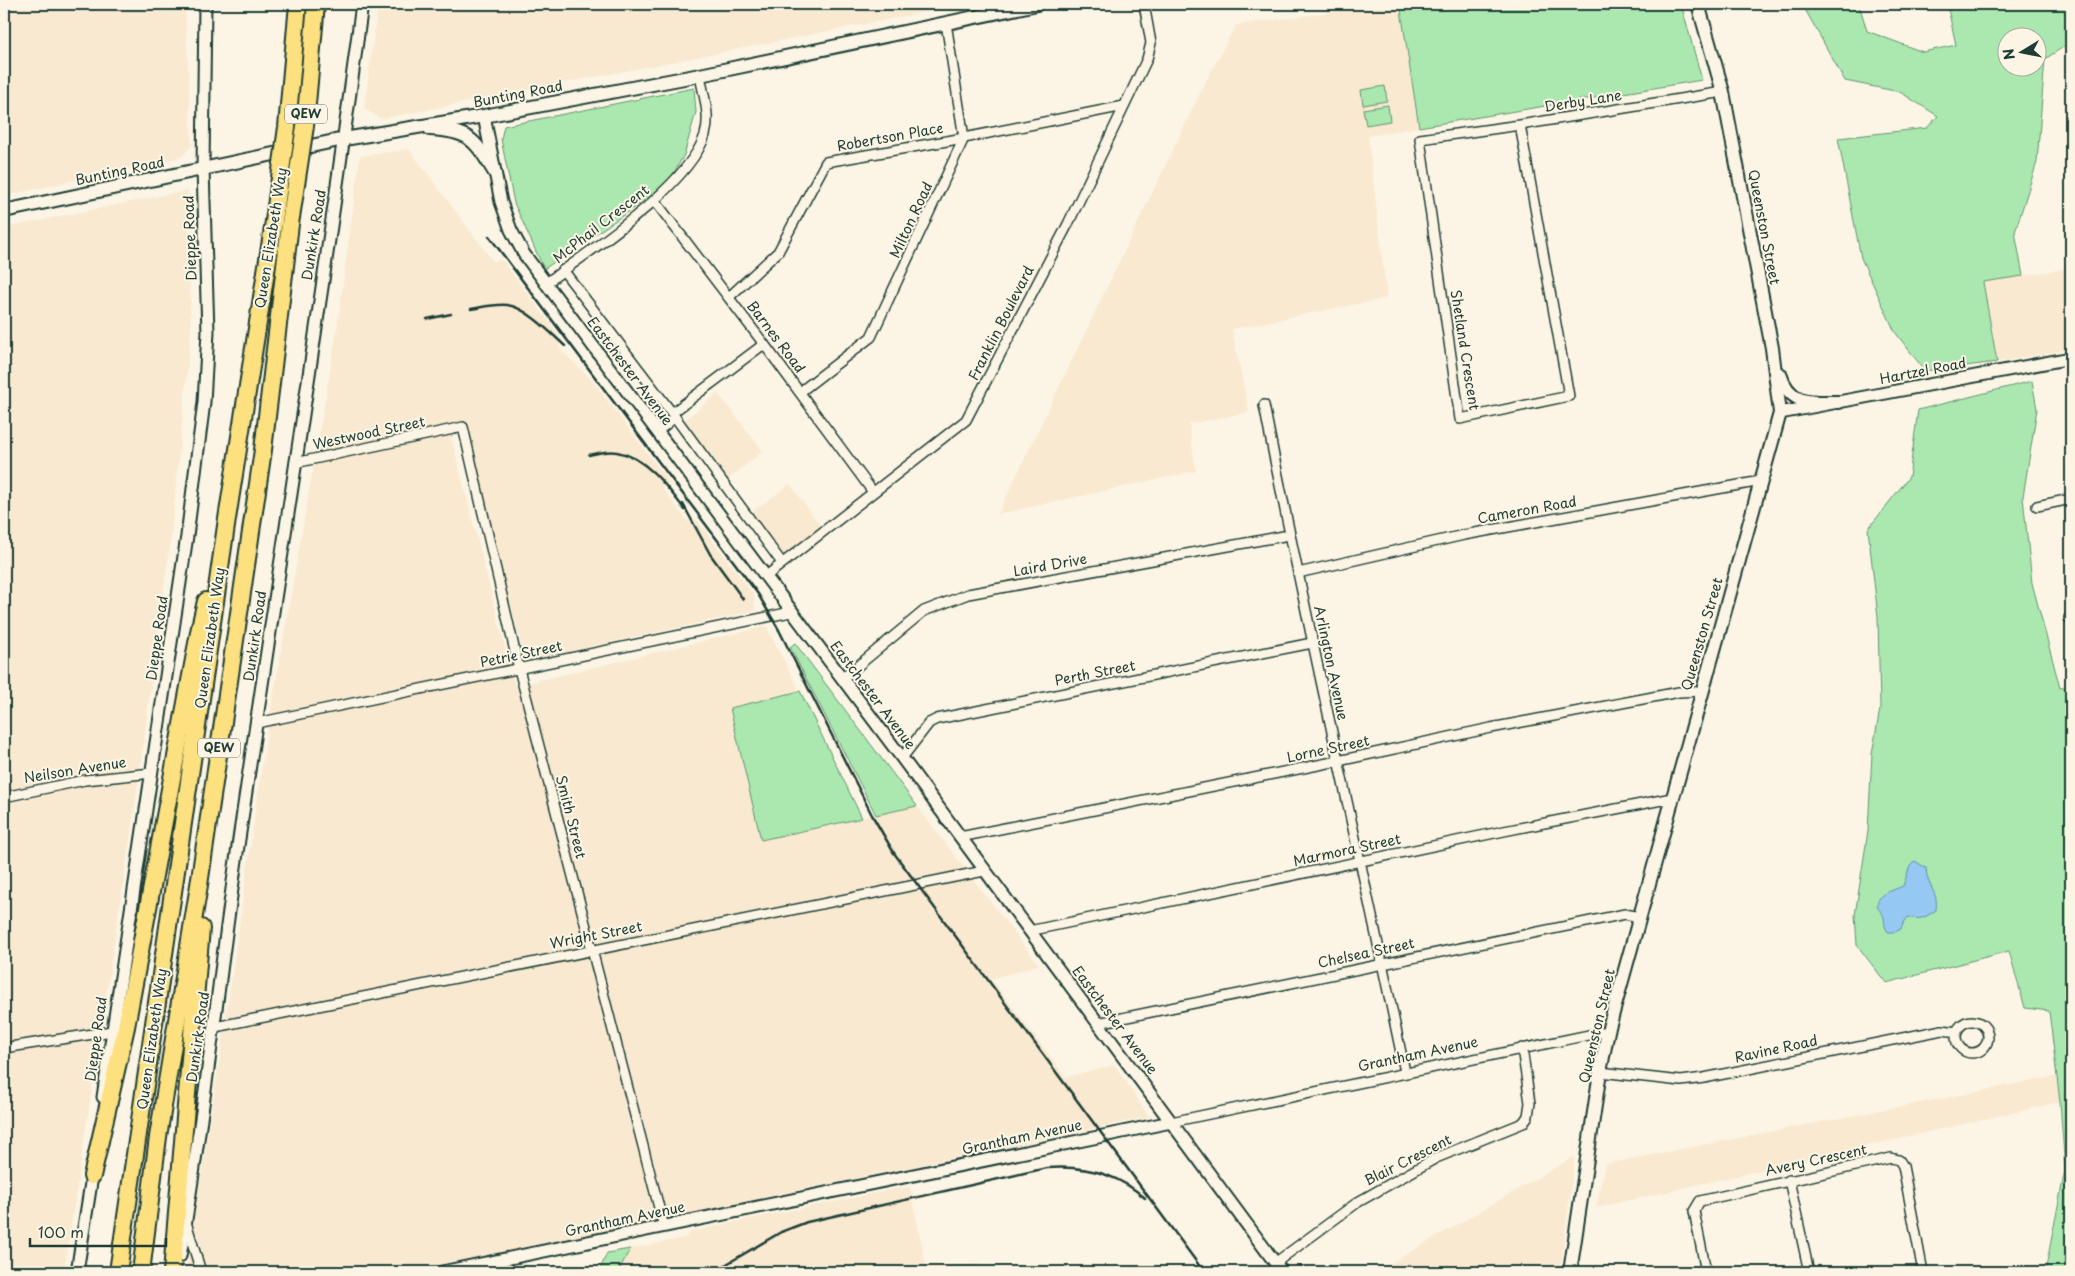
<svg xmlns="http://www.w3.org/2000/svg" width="2075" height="1276" font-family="'Playpen Sans',sans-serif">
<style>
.built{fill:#f9e9d1}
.green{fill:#aae8af;stroke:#649272;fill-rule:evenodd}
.water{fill:#95c8f2;stroke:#6690a6}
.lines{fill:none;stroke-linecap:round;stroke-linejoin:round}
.minor-casing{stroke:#1f3d34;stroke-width:12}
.tertiary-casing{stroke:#1f3d34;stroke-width:15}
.secondary-casing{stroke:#1f3d34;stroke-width:16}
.motorway-casing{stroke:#1f3d34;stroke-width:20}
.minor{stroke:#fcf5e5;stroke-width:9}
.tertiary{stroke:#fcf5e5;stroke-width:11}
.secondary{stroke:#fcf5e5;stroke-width:12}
.motorway{stroke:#fde080;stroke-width:16}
.rail{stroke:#1f3d34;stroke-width:2.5}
.motorway-bridge-casing{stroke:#1f3d34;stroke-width:20;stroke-linecap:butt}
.motorway-bridge{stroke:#fde080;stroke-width:16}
.labels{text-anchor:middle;stroke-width:4;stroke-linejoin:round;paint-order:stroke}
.shield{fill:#fcf5e5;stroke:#617469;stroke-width:1}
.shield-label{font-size:12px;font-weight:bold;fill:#1f3d34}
.street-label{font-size:14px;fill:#1f3d34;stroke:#fcf5e5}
</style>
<rect width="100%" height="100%" fill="#fcf5e5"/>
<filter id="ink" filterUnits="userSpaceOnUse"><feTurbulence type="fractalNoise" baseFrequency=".02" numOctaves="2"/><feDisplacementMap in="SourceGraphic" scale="10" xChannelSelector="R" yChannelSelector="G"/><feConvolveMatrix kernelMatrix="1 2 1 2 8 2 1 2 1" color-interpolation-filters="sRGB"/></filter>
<g filter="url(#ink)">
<g class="built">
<polygon points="4,4 185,4 192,145 182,157 4,196"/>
<polygon points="378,4 967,4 381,119 364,109"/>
<polygon points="1377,4 1400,4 1419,127 1368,136 1387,298 1232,329 1249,412 1189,424 1196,471 998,514 1205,83 1236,25 1377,6"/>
<polygon points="409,149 493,261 502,260 558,334 559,348 591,379 670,483 662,488 688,522 697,520 754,595 755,611 525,661 463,421 448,424 515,686 766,626 800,691 730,709 761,840 917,806 1039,965 991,979 1066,1077 1115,1065 1149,1117 405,1272 186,1272 221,1050 266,738 335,342 360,156"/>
<polygon points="188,190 191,332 171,537 135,806 64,1272 4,1272 4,228"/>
<polygon points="2071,268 2071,349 1997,362 1983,282"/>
<polygon points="718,393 763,451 726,481 680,424"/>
<polygon points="790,484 822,528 781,559 749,514"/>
<polygon points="2057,1076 2060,1102 1596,1208 1605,1164"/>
<polygon points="1575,1156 1560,1272 1376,1272"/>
<polygon points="910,1186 926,1266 981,1264 983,1272 618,1272 630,1249 684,1238 692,1231"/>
</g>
<g class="green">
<polygon points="1400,4 1681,4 1702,80 1419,127"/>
<path d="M1802,4H1859L1867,31L1923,52L1956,45L1947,4H2071V42L2045,59L2037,162L2015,232L2023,276L1983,282L1997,362L1925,371L1895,332L1861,258L1838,138L1927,128L1938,116L1900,92L1845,81ZM2008,38H2038V68H2008Z"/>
<polygon points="1385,86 1387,101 1363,105 1361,90"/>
<polygon points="694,88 696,112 684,155 666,186 544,269 514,203 501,139 504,126"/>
<polygon points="1388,105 1390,121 1366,125 1363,109"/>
<polygon points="2032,381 2037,409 2023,497 2032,583 2060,688 2071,686 2071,1272 2045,1272 2065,1170 2060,1102 2049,1011 2025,1008 2009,951 1886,983 1857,945 1855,915 1868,831 1872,754 1880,709 1878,617 1868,529 1909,477 1918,410"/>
<polygon points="795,643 917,806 876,815 790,647"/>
<polygon points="800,691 862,818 761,840 730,708"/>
<polygon points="630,1249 618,1272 599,1272 607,1253"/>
</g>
<path class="water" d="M1915,861L1926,868C1927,889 1939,890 1936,910C1926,917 1920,921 1908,917L1903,924L1901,929L1895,932H1888C1884,926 1885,924 1884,918C1883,913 1880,911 1878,908C1873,895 1894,890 1903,886L1910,866Z"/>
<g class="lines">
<defs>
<g id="minor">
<polyline points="1520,125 1569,396 1460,419 1420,139 1520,125 1723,92"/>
<polyline points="655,201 764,344 873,492"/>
<polyline points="563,270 672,413 782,563"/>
<path d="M545,284C589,251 688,187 705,135C711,115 703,94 700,75"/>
<polyline points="729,297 778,252 826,162 964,138 1124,106"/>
<polyline points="800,392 871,337 964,138 946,23"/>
<path d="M1264,405C1307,628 1359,849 1405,1072"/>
<polyline points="672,413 764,344"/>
<polyline points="658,431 675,417"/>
<polyline points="295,463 463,427 519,669 664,1227"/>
<polyline points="2037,506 2071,499"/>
<polyline points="1298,573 1464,535 1761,481"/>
<polyline points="765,577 966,420 1068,224 1147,59 1151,43 1144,4"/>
<polyline points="2069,618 2071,618"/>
<polyline points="842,679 924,611 968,594 1289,535"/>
<polyline points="257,723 791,612"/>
<polyline points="902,758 929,723 937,719 1312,643"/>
<polyline points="4,797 85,780 152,773"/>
<polyline points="960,837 1338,761 1491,728 1679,692 1702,691"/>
<polyline points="1029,931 1504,831 1672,798"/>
<circle cx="1972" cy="1037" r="16"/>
<polyline points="1098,1023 1625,914 1640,917"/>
<polyline points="215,1027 984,871"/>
<polyline points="4,1048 112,1031"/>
<polyline points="1600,1072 1681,1081 1704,1078 1942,1030 1957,1032"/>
<polyline points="1171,1122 1608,1031"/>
<polyline points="1789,1180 1809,1272"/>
<polyline points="186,1222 201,1272"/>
<polyline points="1275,1263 1358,1202 1436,1158 1523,1123 1528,1116 1530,1103 1522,1048"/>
<polyline points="1706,1272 1694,1211 1700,1201 1891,1158 1899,1160 1903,1166 1923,1272"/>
</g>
<g id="tertiary">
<polyline points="484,116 501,202 511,230 524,254 902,758 1282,1272"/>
<polyline points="1780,413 2071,358"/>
<polyline points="103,1097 187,536 204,402 208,332 203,169 205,4"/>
<path d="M180,1256C203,1122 218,987 237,853C278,570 325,287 362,4"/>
<polyline points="77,1272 93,1170"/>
<polyline points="442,1272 1171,1122"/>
</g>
<g id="secondary">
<path d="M430,129C472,131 475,141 495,173"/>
<polyline points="4,211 344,139 484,116 700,75 1037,4"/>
<path d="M1780,374C1790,406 1811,402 1839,402"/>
<polyline points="1570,1272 1600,1072 1608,1031 1780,413 1772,348 1723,92 1698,4"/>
</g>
<g id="motorway">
<polyline points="92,1176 126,1027 200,627 206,601"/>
<polyline points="118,1272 227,519 274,221"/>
<polyline points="141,1272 158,1137 199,885 263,450 290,224"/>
<polyline points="172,1272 201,928"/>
</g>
</defs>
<use href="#minor" class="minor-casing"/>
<use href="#tertiary" class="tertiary-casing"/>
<use href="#secondary" class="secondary-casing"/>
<use href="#motorway" class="motorway-casing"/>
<use href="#minor" class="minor"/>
<use href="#tertiary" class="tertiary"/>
<use href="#secondary" class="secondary"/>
<use href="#motorway" class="motorway"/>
<g class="rail">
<polyline points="489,236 758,594 779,630 872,815 894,853 1204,1272"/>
<path d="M471,309C483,307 495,304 507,305C526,307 551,333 565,346"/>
<polyline points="427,319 451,314"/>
<path d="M589,455C598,453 607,450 617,452C646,457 668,488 685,510"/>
<polyline points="683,504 710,554 743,599"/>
<path d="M725,1265L781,1232L807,1222L1047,1168C1084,1165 1117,1173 1145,1198"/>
</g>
<defs>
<g id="motorway-bridge">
<polyline points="274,221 287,127 298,4"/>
<polyline points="290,224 305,126 316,4"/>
</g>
</defs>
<use href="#motorway-bridge" class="motorway-bridge-casing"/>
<use href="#motorway-bridge" class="motorway-bridge"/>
</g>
</g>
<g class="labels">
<g class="shield">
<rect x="285" y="104.5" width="42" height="19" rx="4"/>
<rect x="198" y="738.5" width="42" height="19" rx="4"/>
</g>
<g class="shield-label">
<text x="306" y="118">QEW</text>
<text x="219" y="752">QEW</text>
</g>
<g class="street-label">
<text transform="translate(518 94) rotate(-11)" y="5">Bunting Road</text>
<text transform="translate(1583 101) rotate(-9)" y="5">Derby Lane</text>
<text transform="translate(890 137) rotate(-10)" y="5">Robertson Place</text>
<text transform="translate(120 171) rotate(-12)" y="5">Bunting Road</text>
<text transform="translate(911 220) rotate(-65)" y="5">Milton Road</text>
<text transform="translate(601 224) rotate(-38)" y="5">McPhail Crescent</text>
<text transform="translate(1764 227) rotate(79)" y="5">Queenston Street</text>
<text transform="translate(314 235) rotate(-81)" y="5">Dunkirk Road</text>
<text transform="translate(190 238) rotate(-92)" y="5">Dieppe Road</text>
<text transform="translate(271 238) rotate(-81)" y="5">Queen Elizabeth Way</text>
<text transform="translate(1001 323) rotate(-63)" y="5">Franklin Boulevard</text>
<text transform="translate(776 337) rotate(53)" y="5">Barnes Road</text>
<text transform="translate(1465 350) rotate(81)" y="5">Shetland Crescent</text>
<text transform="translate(630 371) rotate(53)" y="5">Eastchester Avenue</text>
<text transform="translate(1923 371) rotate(-11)" y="5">Hartzel Road</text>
<text transform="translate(369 433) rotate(-12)" y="5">Westwood Street</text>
<text transform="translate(1527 510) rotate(-10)" y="5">Cameron Road</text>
<text transform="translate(1050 565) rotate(-10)" y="5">Laird Drive</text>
<text transform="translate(1702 634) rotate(-74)" y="5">Queenston Street</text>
<text transform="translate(255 636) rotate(-82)" y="5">Dunkirk Road</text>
<text transform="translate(157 638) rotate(-82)" y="5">Dieppe Road</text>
<text transform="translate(210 638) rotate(-82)" y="5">Queen Elizabeth Way</text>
<text transform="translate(521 654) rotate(-12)" y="5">Petrie Street</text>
<text transform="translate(1331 663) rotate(78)" y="5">Arlington Avenue</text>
<text transform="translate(1095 673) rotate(-11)" y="5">Perth Street</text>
<text transform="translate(873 695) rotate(53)" y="5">Eastchester Avenue</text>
<text transform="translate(1328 749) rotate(-12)" y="5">Lorne Street</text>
<text transform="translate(75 770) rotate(-9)" y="5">Neilson Avenue</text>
<text transform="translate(571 817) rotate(76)" y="5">Smith Street</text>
<text transform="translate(1347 850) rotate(-12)" y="5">Marmora Street</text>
<text transform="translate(596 935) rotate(-11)" y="5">Wright Street</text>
<text transform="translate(1366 953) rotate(-12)" y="5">Chelsea Street</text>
<text transform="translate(1115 1020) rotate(53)" y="5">Eastchester Avenue</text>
<text transform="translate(1597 1026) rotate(-77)" y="5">Queenston Street</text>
<text transform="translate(198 1037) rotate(-82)" y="5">Dunkirk Road</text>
<text transform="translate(96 1039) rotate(-82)" y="5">Dieppe Road</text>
<text transform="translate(152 1039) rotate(-82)" y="5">Queen Elizabeth Way</text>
<text transform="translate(1776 1049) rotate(-12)" y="5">Ravine Road</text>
<text transform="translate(1418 1054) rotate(-12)" y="5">Grantham Avenue</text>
<text transform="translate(1022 1137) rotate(-12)" y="5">Grantham Avenue</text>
<text transform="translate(1408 1160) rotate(-27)" y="5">Blair Crescent</text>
<text transform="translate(1816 1160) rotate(-12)" y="5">Avery Crescent</text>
<text transform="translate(625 1219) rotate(-12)" y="5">Grantham Avenue</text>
</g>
</g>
<rect width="2075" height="1276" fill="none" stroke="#fcf5e5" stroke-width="20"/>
<rect x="10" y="10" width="2055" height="1256" fill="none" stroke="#1f3d34" stroke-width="2" filter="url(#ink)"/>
<g transform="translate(2022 52) rotate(260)"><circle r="24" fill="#fcf5e5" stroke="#a4ab9e"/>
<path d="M0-4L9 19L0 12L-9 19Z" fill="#1f3d34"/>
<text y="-8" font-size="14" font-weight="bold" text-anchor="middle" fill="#1f3d34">N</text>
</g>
<path d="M30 1238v8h136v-8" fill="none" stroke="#1f3d34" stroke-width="2.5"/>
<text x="38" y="1238" font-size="15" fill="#1f3d34" stroke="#fcf5e5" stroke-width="4" paint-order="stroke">100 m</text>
</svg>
